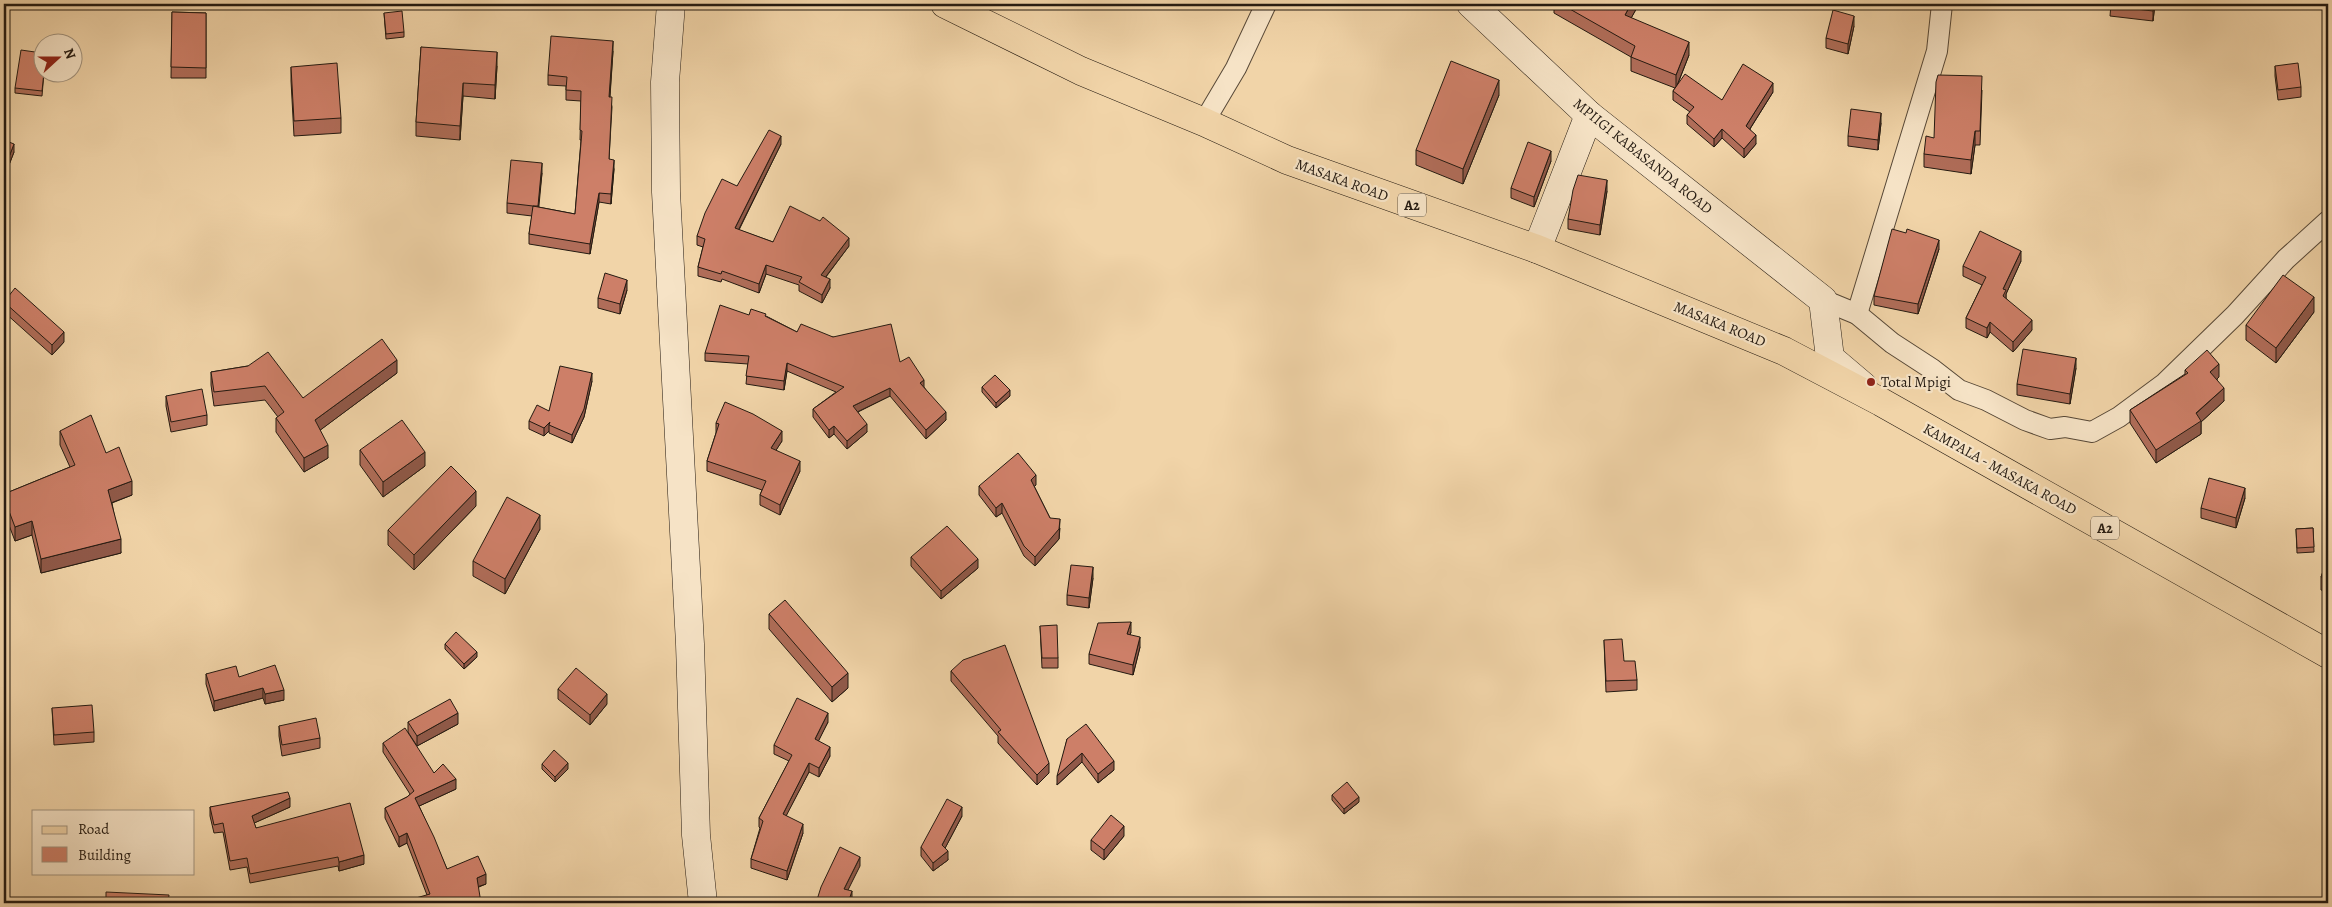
<svg xmlns="http://www.w3.org/2000/svg" width="2332" height="907" font-family="Alegreya,serif">
<style>
.lines{fill:none;stroke-linecap:round;stroke-linejoin:round}
.street-casing{stroke:#574837;stroke-width:22}
.secondary-casing{stroke:#241a11;stroke-width:29}
.primary-casing{stroke:#241a11;stroke-width:29}
.street{stroke:#f6e3c6;stroke-width:20}
.secondary{stroke:#f6e3c6;stroke-width:28}
.primary{stroke:#f1d4a8;stroke-width:28}
.wall{fill:#b06d59;stroke:#241a11}
.shaded-wall{fill:#905949;stroke:#241a11}
.building{fill:#cd7f68;stroke:#241a11}
.poi-dot{fill:#8f2418;stroke:#f6e3c6;stroke-width:2}
.labels{text-anchor:middle;stroke-width:4.5;stroke-linejoin:round;paint-order:stroke}
.shield{fill:#f6e3c6;stroke:#635647;stroke-width:1}
.shield-label{font-size:14px;font-weight:bold;fill:#241a11}
.street-label{font-size:15px;fill:#241a11;stroke:#f6e3c6}
.poi-label{font-size:15px;fill:#241a11;stroke:#f6e3c6;text-anchor:start}
</style>
<rect width="100%" height="100%" fill="#f1d4a8"/>
<filter id="stains"><feTurbulence type="fractalNoise" baseFrequency=".004" numOctaves="4"/><feColorMatrix values="0 0 0 0 .2 0 0 0 0 .09 0 0 0 0 .02 0 0 0 .5 -.17"/></filter>
<radialGradient id="worn" r=".72"><stop offset=".6" stop-color="#630" stop-opacity="0"/><stop offset="1" stop-color="#630" stop-opacity=".3"/></radialGradient>
<g class="lines">
<defs>
<g id="street">
<polyline points="1204,122 1236,68 1266,4"/>
<polyline points="1823,300 1857,314 1892,343 1932,369 1959,390 1986,400 2025,420 2050,429 2065,427 2092,432 2119,417 2165,383 2235,315 2286,259 2328,221"/>
<polyline points="1857,314 1937,51 1942,4"/>
</g>
<g id="secondary">
<polyline points="671,4 665,82 666,192 690,644 696,835 703,903"/>
<polyline points="1471,4 1589,115 1823,300 1830,358 1863,386"/>
<polyline points="1537,249 1589,115"/>
</g>
<polyline id="primary" points="945,4 1081,71 1204,122 1287,160 1537,249 1784,351 1881,402 2328,654"/>
</defs>
<use href="#street" class="street-casing"/>
<use href="#secondary" class="secondary-casing"/>
<use href="#primary" class="primary-casing"/>
<use href="#street" class="street"/>
<use href="#secondary" class="secondary"/>
<use href="#primary" class="primary"/>
</g>
<g class="wall">
<polygon points="1554,4 1639,4 1631,18 1689,55 1677,86 1722,100 1773,92 1750,129 1756,144 1744,158 1722,138 1714,147 1687,124 1687,115 1690,112 1673,100 1673,91 1675,88 1631,71 1631,57 1554,13"/>
<polygon points="2111,4 2155,4 2153,21 2110,16"/>
<polygon points="172,12 206,13 206,78 171,78"/>
<polygon points="384,13 404,32 404,37 386,39"/>
<polygon points="1854,26 1848,54 1826,48 1826,38"/>
<polygon points="421,47 497,66 495,99 463,96 460,140 416,136 416,122"/>
<polygon points="613,51 610,97 612,107 609,159 614,169 611,204 599,202 590,254 529,244 529,234 532,216 507,213 507,203 542,173 538,207 575,214 581,140 580,140 581,101 566,100 566,86 548,85 548,75"/>
<polygon points="2275,66 2301,87 2301,97 2278,100 2275,76"/>
<polygon points="291,67 341,118 341,133 294,136 291,81"/>
<polygon points="42,72 44,72 42,96 15,93 15,88"/>
<polygon points="1982,90 1980,145 1975,145 1971,174 1924,167 1924,154 1934,138"/>
<polygon points="1499,95 1463,184 1416,165 1416,150"/>
<polygon points="1881,123 1878,150 1848,146 1848,136"/>
<polygon points="4,140 14,152 7,170 4,169"/>
<polygon points="781,144 739,230 773,242 849,246 826,277 830,288 822,303 799,291 799,285 766,274 759,293 722,279 721,282 698,276 698,267 703,247 697,245 697,236 737,186"/>
<polygon points="1551,161 1534,207 1511,198 1511,188"/>
<polygon points="1607,191 1600,235 1568,229 1568,219"/>
<polygon points="1939,249 1918,314 1874,305 1874,296"/>
<polygon points="2021,261 2006,294 2006,298 2032,330 2013,352 1990,332 1987,338 1966,328 1966,318 1982,285 1963,276 1963,266"/>
<polygon points="627,290 620,314 598,308 598,298"/>
<polygon points="4,301 64,342 52,355 4,312"/>
<polygon points="2314,312 2276,363 2246,340 2246,325"/>
<polygon points="749,315 766,316 797,332 833,337 900,362 924,387 946,420 926,439 890,396 858,412 867,432 847,449 834,434 829,438 813,417 813,409 836,392 787,371 784,390 746,384 748,364 705,361 705,353"/>
<polygon points="248,366 303,398 397,373 320,430 328,458 304,472 276,432 276,418 278,417 265,400 214,406 211,385 211,372"/>
<polygon points="2076,368 2070,404 2017,395 2017,384"/>
<polygon points="2185,370 2219,377 2217,379 2224,401 2201,422 2201,434 2156,463 2130,423 2130,410 2185,374"/>
<polygon points="592,381 584,417 572,443 549,433 549,431 544,436 529,429 529,421 549,411"/>
<polygon points="982,387 1010,396 996,408 982,392"/>
<polygon points="166,396 207,415 207,425 171,432 166,406"/>
<polygon points="716,423 782,441 776,450 800,471 780,515 760,505 760,495 762,490 707,471 707,461 716,433"/>
<polygon points="60,431 106,453 132,495 112,503 121,553 41,573 32,535 15,541 4,512 4,494 70,467 60,445"/>
<polygon points="360,450 425,466 383,497 360,465"/>
<polygon points="1036,485 1034,486 1050,518 1060,528 1059,539 1035,566 1024,556 1002,513 996,517 979,495 979,486"/>
<polygon points="2245,498 2236,528 2201,518 2201,508"/>
<polygon points="476,506 414,570 388,545 388,530"/>
<polygon points="2313,528 2314,552 2297,553 2296,529"/>
<polygon points="540,529 505,594 473,576 473,561"/>
<polygon points="911,557 978,568 941,599 911,566"/>
<polygon points="2328,558 2328,592 2321,590 2321,577"/>
<polygon points="1093,578 1089,608 1067,605 1067,595"/>
<polygon points="769,614 848,688 832,702 769,629"/>
<polygon points="1040,626 1058,658 1058,668 1042,668"/>
<polygon points="1131,632 1130,635 1140,647 1133,675 1089,664 1089,654"/>
<polygon points="1604,640 1624,661 1637,680 1637,690 1606,692"/>
<polygon points="445,644 477,657 464,669 445,649"/>
<polygon points="951,671 1049,773 1037,785 998,743 998,736 951,681"/>
<polygon points="206,674 239,677 284,700 265,704 263,698 214,711 206,684"/>
<polygon points="558,689 607,704 590,725 558,699"/>
<polygon points="52,708 94,732 94,742 54,745"/>
<polygon points="408,722 458,724 417,746 408,732"/>
<polygon points="828,722 818,741 830,756 819,777 809,772 786,815 803,833 787,880 751,868 751,859 760,828 759,827 759,818 789,761 774,754 774,745"/>
<polygon points="279,726 320,738 320,748 282,756 279,736"/>
<polygon points="1067,739 1114,770 1098,783 1082,762 1057,785"/>
<polygon points="383,743 434,773 456,789 419,806 447,869 486,884 479,887 427,895 407,843 399,847 385,818 385,808 407,797 410,794 383,752"/>
<polygon points="542,764 568,769 555,782 542,769"/>
<polygon points="1332,795 1359,802 1344,814 1332,800"/>
<polygon points="210,807 290,807 254,823 256,828 364,864 339,871 338,866 250,883 247,867 230,870 223,832 214,833 210,816"/>
<polygon points="962,816 945,848 948,860 933,871 921,856 921,847"/>
<polygon points="1124,836 1104,860 1091,850 1091,840"/>
</g>
<g class="shaded-wall">
<polygon points="1631,4 1639,4 1625,29 1625,15"/>
<polygon points="2154,4 2155,4 2153,21 2153,11"/>
<polygon points="1854,16 1854,26 1848,54 1848,44"/>
<polygon points="613,41 613,51 609,107 609,97"/>
<polygon points="1689,42 1689,55 1676,88 1676,75"/>
<polygon points="497,52 497,66 495,99 495,85"/>
<polygon points="1499,80 1499,95 1463,184 1463,169"/>
<polygon points="463,83 463,96 460,140 460,126"/>
<polygon points="1773,83 1773,92 1746,135 1746,126"/>
<polygon points="1881,113 1881,123 1878,150 1878,140"/>
<polygon points="1722,129 1722,138 1714,147 1714,139"/>
<polygon points="1975,131 1975,145 1971,174 1971,160"/>
<polygon points="1756,135 1756,144 1744,158 1744,149"/>
<polygon points="781,136 781,144 735,237 735,228"/>
<polygon points="14,144 14,152 7,170 7,162"/>
<polygon points="1551,151 1551,161 1534,207 1534,197"/>
<polygon points="614,160 614,169 611,204 611,194"/>
<polygon points="542,163 542,173 538,216 538,206"/>
<polygon points="1607,180 1607,191 1600,235 1600,225"/>
<polygon points="599,193 599,202 590,254 590,244"/>
<polygon points="849,238 849,246 821,283 821,275"/>
<polygon points="1939,240 1939,249 1918,314 1918,304"/>
<polygon points="2021,251 2021,261 2006,294 2006,300 2003,296 2003,289"/>
<polygon points="766,265 766,274 759,293 759,284"/>
<polygon points="830,279 830,288 822,303 822,295"/>
<polygon points="627,280 627,290 620,314 620,304"/>
<polygon points="2314,297 2314,312 2276,363 2276,348"/>
<polygon points="2032,320 2032,330 2013,352 2013,342"/>
<polygon points="1990,322 1990,332 1987,338 1987,328"/>
<polygon points="64,332 64,342 52,355 52,345"/>
<polygon points="2076,358 2076,368 2070,404 2070,394"/>
<polygon points="397,360 397,373 315,434 315,420"/>
<polygon points="787,363 787,371 784,390 784,381"/>
<polygon points="2219,364 2219,377 2210,386 2210,372"/>
<polygon points="592,373 592,381 584,417 572,443 572,435"/>
<polygon points="924,380 924,388 920,383"/>
<polygon points="890,388 890,396 853,414 853,406"/>
<polygon points="2224,388 2224,401 2201,422 2201,434 2156,463 2156,450"/>
<polygon points="1010,390 1010,396 996,408 996,403"/>
<polygon points="946,412 946,420 926,439 926,430"/>
<polygon points="550,422 549,425 549,431 544,436 544,428"/>
<polygon points="867,424 867,432 847,449 847,441"/>
<polygon points="834,426 834,434 829,438 829,430"/>
<polygon points="782,431 782,441 771,458 771,448"/>
<polygon points="328,445 328,458 304,472 304,458"/>
<polygon points="425,452 425,466 383,497 383,482"/>
<polygon points="800,461 800,471 780,515 780,505"/>
<polygon points="1036,475 1036,485 1031,489 1031,480"/>
<rect x="4" y="480" width="1" height="10"/>
<polygon points="132,481 132,495 108,504 108,490"/>
<polygon points="2245,488 2245,498 2236,528 2236,518"/>
<polygon points="476,491 476,506 414,570 414,555"/>
<polygon points="1002,503 1002,513 996,517 996,508"/>
<polygon points="540,515 540,529 505,594 505,579"/>
<polygon points="1060,519 1059,539 1035,566 1035,557"/>
<polygon points="32,521 32,535 15,541 15,527"/>
<polygon points="121,539 121,553 41,573 41,559"/>
<polygon points="978,559 978,568 941,599 941,591"/>
<polygon points="1093,567 1093,578 1089,608 1089,598"/>
<polygon points="1131,622 1131,632 1127,644 1127,634"/>
<polygon points="1140,637 1140,647 1133,675 1133,665"/>
<polygon points="477,652 477,657 464,669 464,664"/>
<polygon points="848,673 848,688 832,702 832,687"/>
<polygon points="263,688 263,698 214,711 214,701"/>
<polygon points="284,690 284,700 265,704 265,694"/>
<polygon points="607,694 607,704 590,725 590,715"/>
<polygon points="458,713 458,724 417,746 417,736"/>
<polygon points="828,713 828,722 815,748 815,739"/>
<polygon points="830,747 830,756 819,777 819,768"/>
<polygon points="1082,753 1082,762 1057,785 1057,776"/>
<polygon points="1114,761 1114,770 1098,783 1098,774"/>
<polygon points="568,763 568,769 555,782 555,777"/>
<polygon points="809,763 809,772 783,822 783,814"/>
<polygon points="1049,763 1049,773 1037,785 1037,775"/>
<polygon points="456,779 456,789 415,808 415,798"/>
<polygon points="1359,797 1359,802 1344,814 1344,809"/>
<polygon points="290,798 290,807 252,824 252,816"/>
<polygon points="962,807 962,816 942,854 942,845"/>
<polygon points="803,824 803,833 787,880 787,871"/>
<polygon points="1124,826 1124,836 1104,860 1104,850"/>
<polygon points="407,833 407,843 399,847 399,837"/>
<polygon points="948,851 948,860 933,871 933,863"/>
<polygon points="364,855 364,864 339,871 339,862"/>
<polygon points="860,857 860,866 844,898 844,889"/>
<polygon points="486,874 486,884 477,887 477,878"/>
<polygon points="852,891 852,900 851,903 848,903"/>
</g>
<g class="building">
<polygon points="1561,4 1631,4 1625,15 1689,42 1676,75 1631,57 1635,46"/>
<polygon points="2111,4 2154,4 2153,11 2110,6"/>
<polygon points="1833,10 1854,16 1848,44 1826,38"/>
<polygon points="402,11 404,32 386,34 384,13"/>
<polygon points="172,12 206,13 206,68 171,67"/>
<polygon points="551,36 613,41 609,97 612,97 609,159 614,160 611,194 599,193 590,244 529,234 533,206 507,203 511,160 542,163 538,206 533,206 575,214 582,131 580,130 581,91 566,90 567,77 548,75"/>
<polygon points="421,47 497,52 495,85 463,83 460,126 416,122"/>
<polygon points="21,50 42,53 42,72 44,72 42,91 15,88"/>
<polygon points="1451,61 1499,80 1463,169 1416,150"/>
<polygon points="337,63 341,118 294,121 291,67"/>
<polygon points="2298,63 2301,87 2278,90 2275,66"/>
<polygon points="1743,64 1773,83 1746,126 1756,135 1744,149 1722,129 1714,139 1687,115 1694,107 1673,91 1685,74 1722,100"/>
<polygon points="1938,75 1982,76 1980,131 1975,131 1971,160 1924,154 1926,136 1934,138 1936,82"/>
<polygon points="1851,109 1881,113 1878,140 1848,136"/>
<polygon points="769,130 781,136 735,228 773,242 790,206 820,221 823,217 849,238 821,275 830,279 822,295 799,282 802,277 766,265 759,284 722,271 721,274 698,267 705,239 697,236 705,213 722,179 737,186"/>
<polygon points="4,140 14,144 7,162 4,160"/>
<polygon points="1528,142 1551,151 1534,197 1511,188"/>
<polygon points="1578,175 1607,180 1600,225 1568,219 1573,190"/>
<polygon points="1892,229 1906,233 1907,229 1939,240 1918,304 1874,296"/>
<polygon points="1980,231 2021,251 2003,289 2006,290 2003,296 2032,320 2013,342 1990,322 1987,328 1966,318 1986,277 1963,266"/>
<polygon points="605,273 627,280 620,304 598,298"/>
<polygon points="2283,275 2314,297 2276,348 2246,325"/>
<polygon points="15,288 64,332 52,345 4,302"/>
<polygon points="720,305 749,315 751,309 766,314 765,316 797,332 801,324 833,337 891,324 900,362 909,357 924,380 920,383 946,412 926,430 890,388 853,406 867,424 847,441 834,426 829,430 813,409 844,387 787,363 784,381 746,376 749,356 705,353"/>
<polygon points="382,339 397,360 315,420 328,445 304,458 276,418 284,412 265,386 214,392 211,372 248,366 268,352 303,398"/>
<polygon points="2023,349 2076,358 2070,394 2017,384"/>
<polygon points="2207,350 2219,364 2210,372 2224,388 2196,413 2201,421 2156,450 2130,410 2188,373 2185,370"/>
<polygon points="560,366 592,373 584,409 572,435 549,425 550,422 544,428 529,421 537,405 549,411"/>
<polygon points="995,375 1010,390 996,403 982,387"/>
<polygon points="202,389 207,415 171,422 166,396"/>
<polygon points="725,402 753,414 782,431 771,448 800,461 780,505 760,495 766,481 707,461 719,424 716,423"/>
<polygon points="91,415 106,453 119,447 132,481 108,490 121,539 41,559 32,521 15,527 4,498 4,494 75,465 60,431"/>
<polygon points="402,420 425,452 383,482 360,450"/>
<polygon points="1018,453 1036,475 1031,480 1050,518 1060,519 1059,529 1035,557 1024,546 1002,503 996,508 979,486"/>
<polygon points="451,466 476,491 414,555 388,530"/>
<polygon points="2209,478 2245,488 2236,518 2201,508"/>
<polygon points="507,497 540,515 505,579 473,561"/>
<polygon points="947,526 978,559 941,591 911,557"/>
<polygon points="2313,528 2314,547 2297,548 2296,529"/>
<polygon points="2328,558 2328,578 2321,577"/>
<polygon points="1071,565 1093,567 1089,598 1067,595"/>
<polygon points="785,600 848,673 832,687 769,614"/>
<polygon points="1131,622 1127,634 1140,637 1133,665 1089,654 1098,623"/>
<polygon points="1057,625 1058,658 1042,658 1040,626"/>
<polygon points="456,632 477,652 464,664 445,644"/>
<polygon points="1622,639 1624,661 1635,661 1637,680 1606,681 1604,640"/>
<polygon points="1005,645 1049,763 1037,775 998,732 1001,730 951,671 963,660"/>
<polygon points="275,665 284,690 265,694 263,688 214,701 206,674 236,666 239,677"/>
<polygon points="576,668 607,694 590,715 558,689"/>
<polygon points="797,698 828,713 815,739 830,747 819,768 809,763 783,814 803,824 787,871 751,859 763,821 759,818 792,755 774,745"/>
<polygon points="450,699 458,713 417,736 408,722"/>
<polygon points="92,705 94,732 54,735 52,708"/>
<polygon points="316,718 320,738 282,745 279,726"/>
<polygon points="1086,724 1114,761 1098,774 1082,753 1057,776 1067,739"/>
<polygon points="405,728 434,773 443,764 456,779 415,798 434,837 447,869 478,856 486,874 477,878 481,903 462,903 462,902 458,903 410,903 409,900 430,894 407,833 399,837 385,808 407,797 414,791 383,743"/>
<polygon points="554,750 568,763 555,777 542,764"/>
<polygon points="1347,782 1359,797 1344,809 1332,795"/>
<polygon points="288,792 290,798 252,816 256,828 350,803 364,855 339,862 338,857 250,874 247,858 230,861 223,823 214,825 210,807"/>
<polygon points="947,799 962,807 942,845 948,851 933,863 921,847"/>
<polygon points="1111,815 1124,826 1104,850 1091,840"/>
<polygon points="840,847 860,857 844,889 852,891 848,903 816,903 821,887"/>
<polygon points="106,892 169,895 168,903 106,903"/>
</g>
<circle class="poi-dot" cx="1871" cy="382" r="5"/>
<g class="labels">
<g class="shield">
<rect x="1398" y="193.5" width="28" height="23" rx="4"/>
<rect x="2091" y="516.5" width="28" height="23" rx="4"/>
</g>
<g class="shield-label">
<text x="1412" y="210">A2</text>
<text x="2105" y="533">A2</text>
</g>
<g class="street-label">
<text transform="translate(1643 156) rotate(39)" y="5">MPIIGI KABASANDA ROAD</text>
<text transform="translate(1342 180) rotate(20)" y="5">MASAKA ROAD</text>
<text transform="translate(1720 324) rotate(22)" y="5">MASAKA ROAD</text>
<text transform="translate(2000 469) rotate(29)" y="5">KAMPALA - MASAKA ROAD</text>
</g>
<g class="poi-label">
<text x="1881" y="387">Total Mpigi</text>
</g>
</g>
<rect width="2332" height="907" fill="none" stroke="#f1d4a8" stroke-width="20"/>
<rect x="5" y="5" width="2322" height="897" fill="none" stroke="#241a11" stroke-width="2.5"/>
<rect x="10" y="10" width="2312" height="887" fill="none" stroke="#241a11"/>
<rect x="32" y="810" width="162" height="65" fill="#f6e3c6" stroke="#a2937e"/>
<rect x="42" y="826" width="25" height="8" fill="#f1d4a8" stroke="#a2937e"/>
<text x="78" y="834" font-size="15" fill="#241a11">Road</text>
<rect x="42" y="847" width="25" height="15" fill="#cd7f68" stroke="#a2937e"/>
<text x="78" y="860" font-size="15" fill="#241a11">Building</text>
<g transform="translate(58 58) rotate(69)"><circle r="24" fill="#f6e3c6" stroke="#a2937e"/>
<path d="M0-4L9 19L0 12L-9 19Z" fill="#8f2418"/>
<text y="-8" font-size="14" font-weight="bold" text-anchor="middle" fill="#241a11">N</text>
</g>
<rect width="100%" height="100%" filter="url(#stains)"/>
<rect width="100%" height="100%" fill="url(#worn)"/>
</svg>
